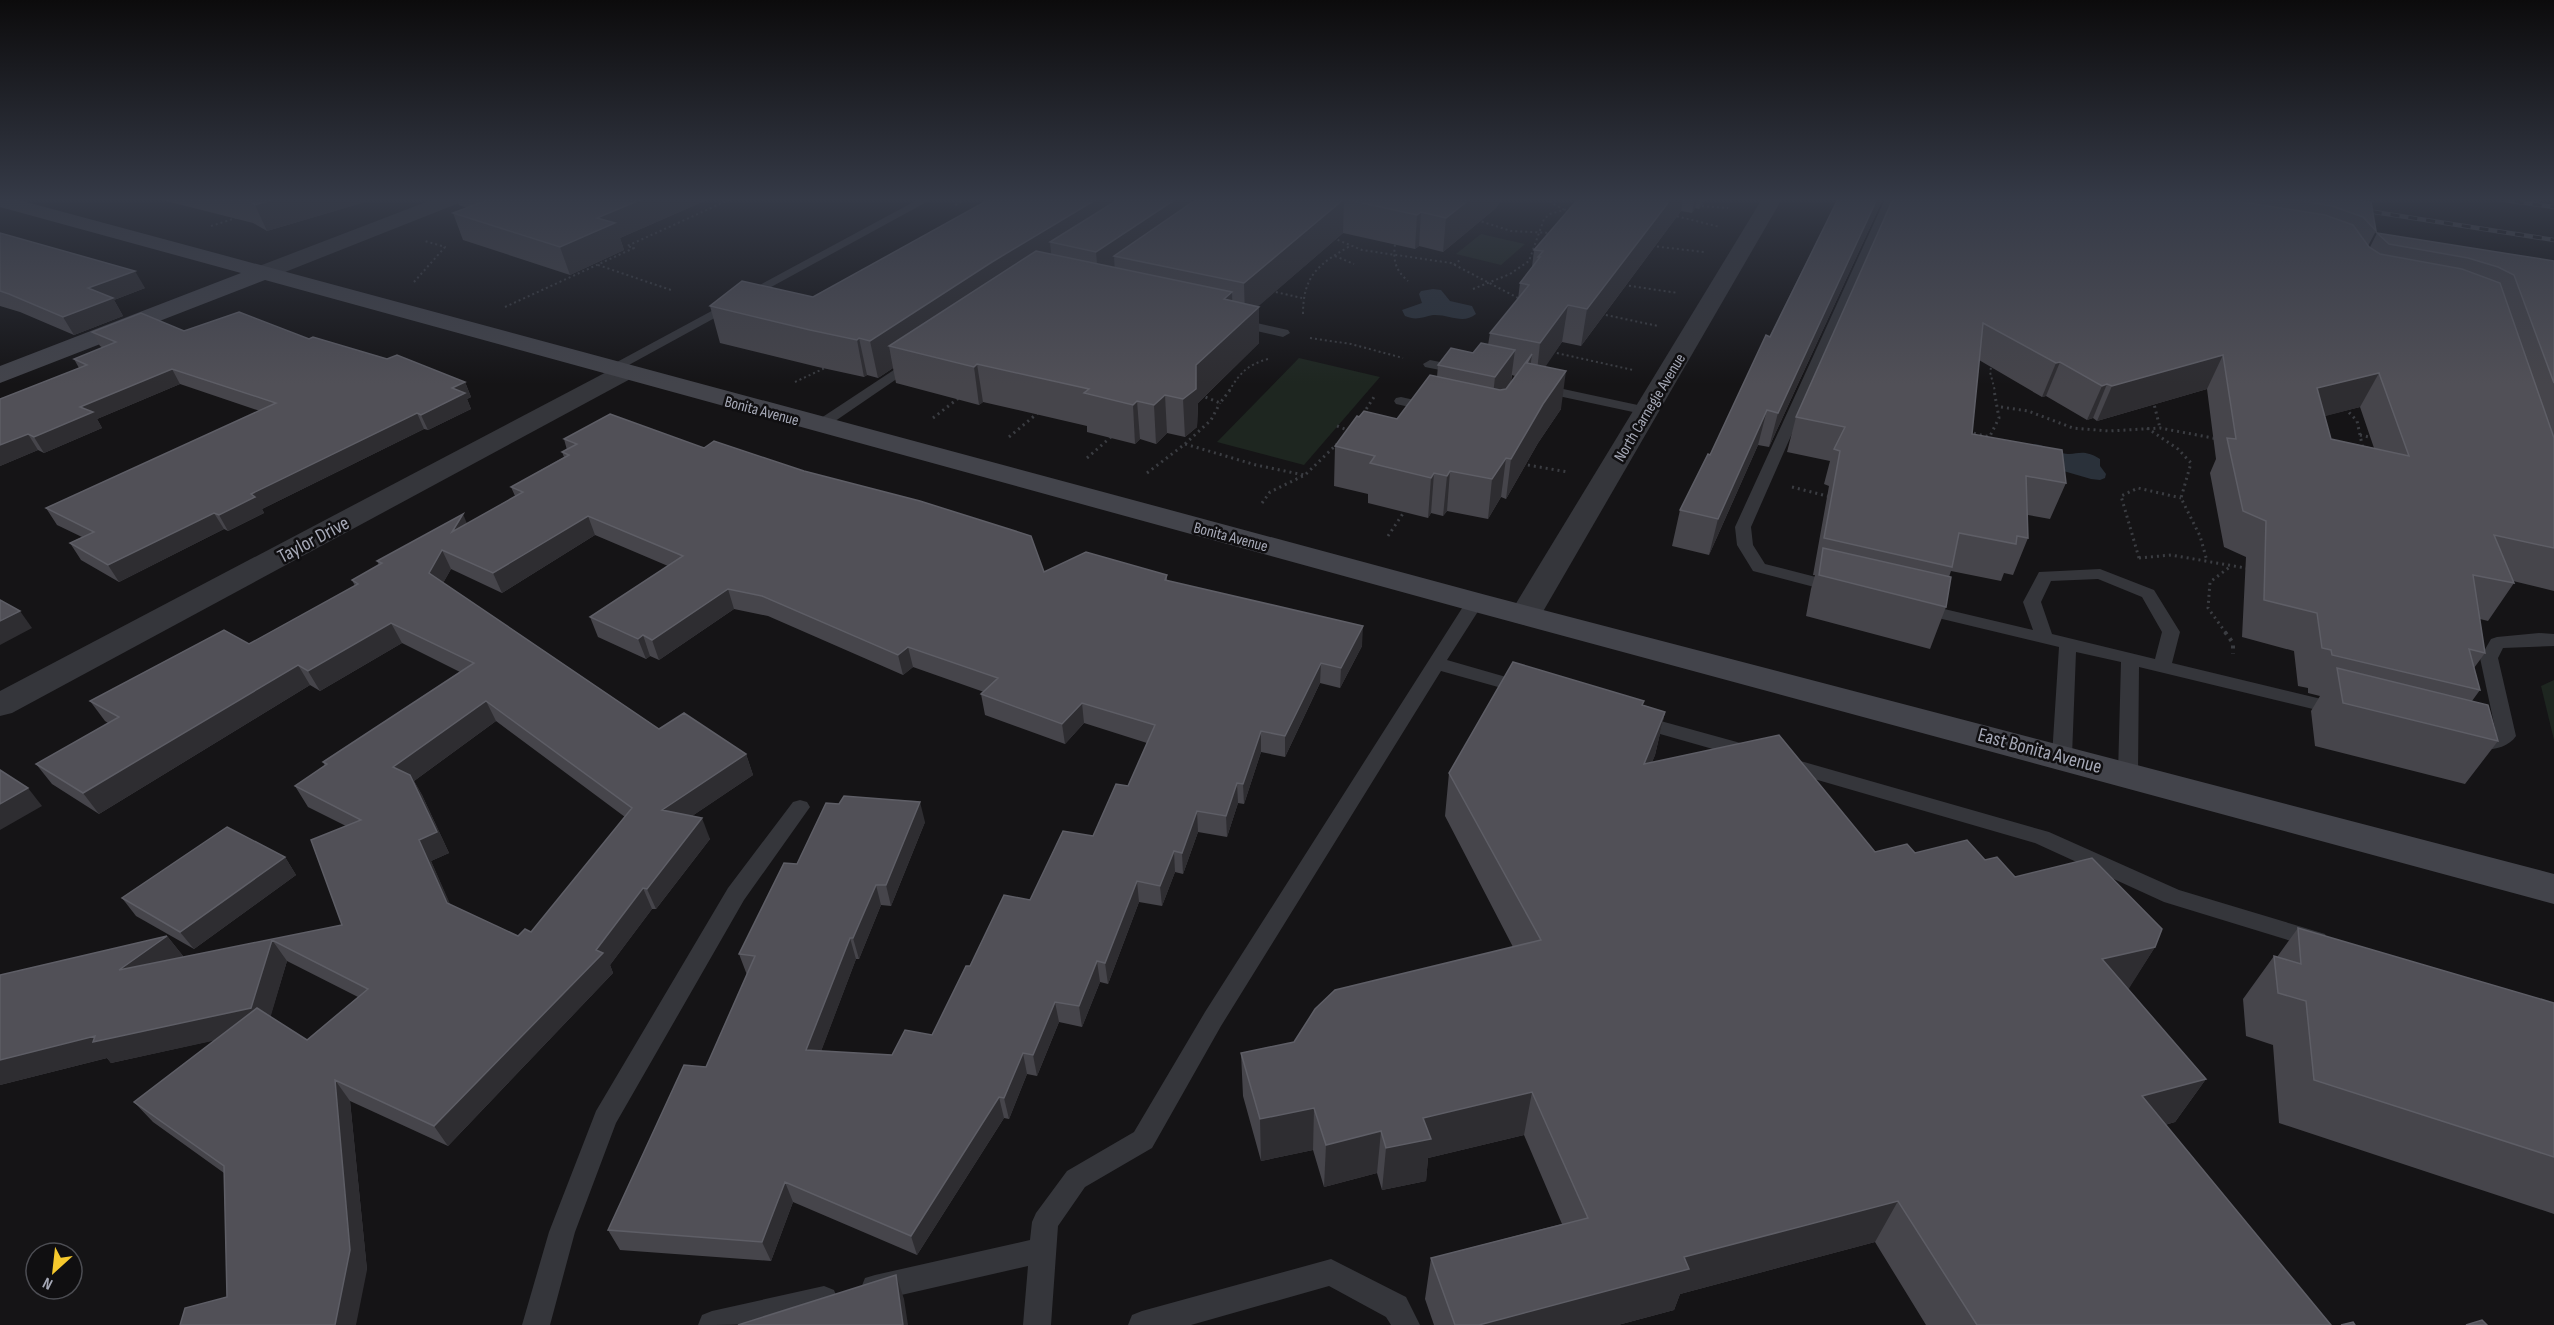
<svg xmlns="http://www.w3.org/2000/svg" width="2554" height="1325" font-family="'Sofia Sans Condensed',sans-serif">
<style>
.green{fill:#1e2620}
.water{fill:#2a313a}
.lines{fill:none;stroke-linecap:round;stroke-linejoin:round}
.path-far2{stroke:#3b3d42;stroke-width:2;stroke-dasharray:2 3;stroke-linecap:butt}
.path-far1{stroke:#3b3d42;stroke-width:3;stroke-dasharray:2 4;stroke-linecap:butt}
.path{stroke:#3b3d42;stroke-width:4;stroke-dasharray:3 5;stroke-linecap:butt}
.service{fill:#35363b;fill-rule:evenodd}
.minor{fill:#35363b;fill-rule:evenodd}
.secondary{fill:#43444b;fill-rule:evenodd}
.rail-casing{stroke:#4a4b52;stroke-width:4.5}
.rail{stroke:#100f11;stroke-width:3;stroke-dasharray:9;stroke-linecap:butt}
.wall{fill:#46454b;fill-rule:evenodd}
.shaded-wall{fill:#2e2d31}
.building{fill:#515057;stroke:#5e5e66;stroke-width:1.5;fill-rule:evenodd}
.labels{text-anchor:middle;stroke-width:5;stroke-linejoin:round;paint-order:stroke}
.far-street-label{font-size:16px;fill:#a6a9b7;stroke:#100f11}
.street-label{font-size:20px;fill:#a6a9b7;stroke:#100f11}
</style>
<rect width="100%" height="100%" fill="#151416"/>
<g class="green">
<polygon points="1481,234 1525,244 1501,265 1456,254"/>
<polygon points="1299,358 1380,377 1304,465 1217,442"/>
<polygon points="2554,680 2554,740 2541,686"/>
</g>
<g class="water">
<path d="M1433,289L1441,290L1450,301L1472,306L1476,314C1463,325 1449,314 1433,315C1423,317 1416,321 1405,316L1402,310L1422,303L1419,294L1421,291Z"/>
<path d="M2034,444C2045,445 2052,451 2062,453C2077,457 2080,447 2100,459V466L2106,474L2105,478L2100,480L2091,479L2060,470L2026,447Z"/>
</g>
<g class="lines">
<g class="path-far2">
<polyline points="1545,199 1570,213"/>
<polyline points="955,205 967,199"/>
<polyline points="1702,206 1728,208"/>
<polyline points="1672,215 1720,227"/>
<polyline points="1477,220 1511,231 1552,233"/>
<polyline points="211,226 236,218"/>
<polyline points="1333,238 1362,250 1451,263 1520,299"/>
<path d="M1399,242L1395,244C1393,260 1395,270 1408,281"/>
<polyline points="1652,246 1704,252"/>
<polyline points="1335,256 1354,264"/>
<polyline points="598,265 671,290"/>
<polyline points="1454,265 1461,259"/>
<polyline points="414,282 445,247 425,241"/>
<polyline points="1624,285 1678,293"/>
<polyline points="1473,289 1510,274 1529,261 1544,219 1550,214 1574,207"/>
<polyline points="1271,291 1302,298"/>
<polyline points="505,307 634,248 627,246 731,199"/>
<path d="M1303,314C1303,275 1319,264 1350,246"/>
<polyline points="1601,314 1658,326"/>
<polyline points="1310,338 1351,344 1403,358"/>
<polyline points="1552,352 1633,370"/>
<polyline points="1992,363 1990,372 1995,391"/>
<polyline points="795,382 827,367"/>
<path d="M1229,391C1240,373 1247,365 1268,359"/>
</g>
<g class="path-far1">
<polyline points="1200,395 1220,403 1230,390"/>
<polyline points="2153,400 2160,428"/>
<polyline points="2001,407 2028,411 2073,428 2109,431 2160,428 2218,439"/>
<polyline points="2345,408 2357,421 2363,449"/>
<polyline points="1363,414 1374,397"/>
<polyline points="933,418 960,397"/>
<polyline points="1337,426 1350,431"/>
<polyline points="2147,428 2178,449 2191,463 2181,498 2200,536 2207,561"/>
<polyline points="1968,432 1990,437"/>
<polyline points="2360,435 2374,438"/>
<polyline points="1009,437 1039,412"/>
<polyline points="1988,440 1999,418 1994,390"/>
<polyline points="1185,444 1211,420 1220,403"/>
<polyline points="1087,458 1112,436"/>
<polyline points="1522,464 1568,472"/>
<polyline points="1147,473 1185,444 1256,465 1304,475"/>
<polyline points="1792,487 1831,497"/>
<polyline points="1262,503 1270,492 1305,475 1337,444"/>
<polyline points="1388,536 1406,509"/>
<polyline points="2139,558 2171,555 2251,569"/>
<polyline points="2139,558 2121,496 2138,488 2181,498"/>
<polyline points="2226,633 2208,608 2210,582 2231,566"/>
</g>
<polyline class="path" points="2225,632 2233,643 2233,654"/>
<g class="service">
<polygon points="919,199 932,199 616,372 606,372 604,369"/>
<polygon points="1885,199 1895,199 1751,527 1753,545 1765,564 1843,584 1845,588 1843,592 1837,593 1753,571 1737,545 1735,527"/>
<polygon points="1235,318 1288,330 1290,333 1283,337 1230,325 1229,322"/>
<polygon points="915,356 920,357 922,360 920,363 825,428 815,428 813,425 815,422"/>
<polygon points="1430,360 1465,367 1467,370 1460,374 1425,367 1423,364"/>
<polygon points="1540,384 1647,407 1654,411 1647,415 1535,391 1533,388 1535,385"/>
<polygon points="1401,397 1437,405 1439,408 1432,412 1396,404 1394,401 1396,398"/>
<path d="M2100,569L2154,590L2180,632L2172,663L2338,703L2345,705L2347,709L2345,713L2338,715L2139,667L2138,774L2135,779L2128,781L2121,779L2118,774L2121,662L2076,652L2072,756L2069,761L2062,763L2055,761L2052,756L2059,647L1913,612L1910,608L1913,604L1919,603L2033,630L2023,602L2039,572ZM2098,579L2142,597L2162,632L2155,659L2052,634L2041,602L2051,581Z"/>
<polygon points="1475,597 1481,598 1484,602 1447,660 1530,684 1532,688 1530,692 1523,694 1441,671 1221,1026 1152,1148 1085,1187 1058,1226 1051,1325 1023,1325 1028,1266 875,1301 865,1298 861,1288 865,1278 875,1275 1030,1240 1032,1222 1036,1213 1067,1171 1134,1132 1205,1012 1466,602 1469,598"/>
<path d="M2539,633L2554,634V646L2503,648L2498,658L2516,736C2507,750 2483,752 2469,748L2466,743L2469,738L2484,737L2496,733L2480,658L2491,639L2497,637Z"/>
<polygon points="1639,715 1755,747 1758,752 1755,757 1748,759 1632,726 1630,721 1632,716"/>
<polygon points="1783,756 2049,832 2179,890 2325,934 2328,940 2325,946 2317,949 2164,902 2035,843 1776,768 1773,763 1776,758"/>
<polygon points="800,800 807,802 810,807 744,900 616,1123 575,1232 550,1325 522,1325 549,1232 596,1111 728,888 793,802"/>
<polygon points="1331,1259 1406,1297 1420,1325 1391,1325 1386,1317 1329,1286 1191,1325 1128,1325 1132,1315 1142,1311"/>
<path d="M824,1286L834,1290L838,1300L834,1310C790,1325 744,1325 698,1325L702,1315L712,1311Z"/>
</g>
<g class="minor">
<polygon points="434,199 462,199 459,203 270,278 262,280 254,278 251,273 254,268"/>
<polygon points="1762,199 1782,199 1541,615 1536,622 1525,625 1514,622 1509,615"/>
<polygon points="625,365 634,367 637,372 634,377 12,713 0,716 0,691 616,367"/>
</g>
<polygon class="secondary" points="0,199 15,199 1486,595 2554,874 2554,904 1464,609 265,280 0,383 0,366 241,273 0,207"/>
<defs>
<g id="rail">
<polyline points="2497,199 2554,207"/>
<polyline points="2355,209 2554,240"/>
</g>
</defs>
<use href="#rail" class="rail-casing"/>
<use href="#rail" class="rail"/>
</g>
<g class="wall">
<polygon points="158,199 375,199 267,231 253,223"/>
<polygon points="457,199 709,199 620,238 624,250 570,275 463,240 453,213 467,208 459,205"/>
<polygon points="990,199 1502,199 1496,208 1443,252 1419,246 1415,249 1343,233 1258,306 1259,343 1198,403 1197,427 1185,437 1167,433 1156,444 1140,439 1135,444 1087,432 1087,426 983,402 979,405 896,383 893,368 878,378 867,375 864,377 818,367 720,343 710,306 813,297"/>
<path d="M1578,199H1706L1699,209L1695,208L1692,213L1681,211L1581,346L1562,342L1545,366L1561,409L1538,443L1506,499L1501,497L1488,519L1447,511L1443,516L1431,513L1428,518L1368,503V494L1334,486L1335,446L1397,419L1437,377L1438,365L1473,353L1488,345L1490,333L1518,299L1520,283L1532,267L1534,250ZM1512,375L1515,376L1511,382Z"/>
<polygon points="1838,199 1883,199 1769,447 1758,445 1709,555 1672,546 1680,510 1710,455"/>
<path d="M1893,199H2350L2376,231L2368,246L2370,247L2377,233L2554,261V591L2513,581L2514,583L2488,621L2480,619L2485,653L2474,668L2480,690L2472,701L2498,741L2465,784L2315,746L2311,711L2320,696L2308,693V688L2298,686L2294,651L2242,637L2246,557L2224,547L2210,473L2216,459L2207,389L2097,421L2093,418L2087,420L2046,396L2042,397L1979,360L1972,434L2066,483L2050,519L2028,515V538L2013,575L2004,573L2001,581L1951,571L1949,577L1946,607L1930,649L1806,616L1811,589L1815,575H1813L1829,486L1824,484L1830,461L1787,452L1796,417ZM2360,407L2374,448L2331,439L2324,416Z"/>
<polygon points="0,233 145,288 114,300 123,316 74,335 20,312 0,306"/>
<polygon points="184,331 309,339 387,359 465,382 471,397 467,399 471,409 428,430 424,429 262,509 264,513 228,531 224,529 119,582 81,560 70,543 82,537 57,525 46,508 260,411 180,384 97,419 102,428 44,453 38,450 0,466 0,399 79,368 74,359 103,348 100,346 92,332"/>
<path d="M564,439L1044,572L1167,575V581L1362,646L1340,688L1320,683L1285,757L1261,752L1244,804L1238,803L1227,837L1198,832L1183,874L1175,872L1162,906L1139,902L1108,984L1100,982L1082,1027L1059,1022L1037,1076L1027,1074L1009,1119L1004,1118L917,1255L793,1202L771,1261L620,1250L608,1230L706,1067L747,975L739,954L797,864L925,822L891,906L881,905L859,959H856L821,1051L892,1055L932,1035L970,966L1030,900L1093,836L1128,786L1147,743L1084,723L1065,744L985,715L981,694L984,692L913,667L903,675L768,616L734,609L659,660L650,656L646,659L598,637L590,617L668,566L595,535L502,593L451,569L443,583L659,729L746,754L753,775L692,816L710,839L656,909H652L610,965L613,973L448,1146L350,1101L367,1270L227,1297L224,1173L153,1122L134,1102L215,1040L111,1063L107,1058L0,1085V975L167,936L183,956L182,958L342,925L346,826L308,807L295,786L325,766L323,762L460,672L402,643L320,691L310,685L99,814L52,784L36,764L108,723L105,721L90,701L249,644L355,586L352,580L379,565L377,561L467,524L515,496L511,487L564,457L562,452L567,450ZM496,721L625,817L531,932L518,936L450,905L431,861L449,853L422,795L414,781ZM287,961L358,997L307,1040L270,1017Z"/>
<polygon points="1643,705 1665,712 1655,755 1652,762 1875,852 1915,853 1985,860 2015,877 2155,947 2128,989 2206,1079 2175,1122 2165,1125 2331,1325 1926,1325 1875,1242 1680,1294 1674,1310 1618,1325 1434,1325 1425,1299 1431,1258 1562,1224 1524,1135 1428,1158 1426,1181 1382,1190 1377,1173 1324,1187 1313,1150 1261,1161 1243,1096 1241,1053 1294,1042 1513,947 1445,816 1449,773"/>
<polygon points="285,857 296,875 194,949 136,916 122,898"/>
<polygon points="2298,928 2554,1003 2554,1214 2279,1123 2273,1045 2246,1036 2243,999 2274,956 2277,957"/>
</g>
<g class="shaded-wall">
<polygon points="275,199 375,199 267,231 255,205"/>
<polygon points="642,199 709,199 620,238 624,250 570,275 560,247 597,218"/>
<polygon points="1097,199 1153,199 1050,242 1052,262 889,346 893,368 878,378 870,341 992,262"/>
<polygon points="1176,199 1225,199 1114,256 1115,275 1099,287 1096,252"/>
<polygon points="1344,199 1343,233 1245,318 1244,283"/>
<polygon points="1470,199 1502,199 1496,208 1443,252 1446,218"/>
<polygon points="1671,199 1683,199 1681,211 1581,346 1587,309"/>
<polygon points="1695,199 1697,199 1695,208 1692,213"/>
<polygon points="1701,199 1706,199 1699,209"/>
<polygon points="1877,199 1883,199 1769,447 1778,413"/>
<polygon points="1421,212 1419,246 1415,249 1417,215"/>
<polygon points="135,271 145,288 114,300 123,316 74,335 63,317 88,288"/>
<polygon points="1232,292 1233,328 1224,299"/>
<polygon points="1568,305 1562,342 1536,381 1540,343"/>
<polygon points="1259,307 1259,343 1198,403 1197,427 1185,437 1183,399 1196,365"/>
<polygon points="859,338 867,375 864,377 857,340"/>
<polygon points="1515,350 1510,387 1491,414 1495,377"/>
<polygon points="1532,354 1527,392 1527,363"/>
<polygon points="2223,355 2207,389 2097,421 2112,386"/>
<polygon points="2060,362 2046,396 2042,397 2056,363"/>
<polygon points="977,364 983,402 979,405 974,367"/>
<polygon points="172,369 180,384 97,419 102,428 44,453 34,437 80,407"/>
<polygon points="1566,371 1561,409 1538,443 1506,499 1511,459 1543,404"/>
<polygon points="2379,373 2360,407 2299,423 2317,388"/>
<polygon points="465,382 471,397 467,399 471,409 428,430 421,415 452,388"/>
<polygon points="2107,384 2093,418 2087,420 2102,386"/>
<polygon points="1165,395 1167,433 1156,444 1154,405"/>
<polygon points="1137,401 1140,439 1135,444 1133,405"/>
<polygon points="1767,410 1758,445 1709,555 1718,519"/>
<polygon points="417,413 424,429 262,509 264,513 228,531 219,515 251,494"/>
<polygon points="28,434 38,450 0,466 0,445"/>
<polygon points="1506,458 1501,497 1488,519 1492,479"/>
<polygon points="1450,471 1447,511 1443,516 1447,476"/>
<polygon points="1434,473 1431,513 1428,518 1431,478"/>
<polygon points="214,513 224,529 119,582 108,565"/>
<polygon points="463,514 471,533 452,532"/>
<polygon points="588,516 595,535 502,593 493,573"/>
<polygon points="442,550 451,569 438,592 429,573"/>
<polygon points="728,589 734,609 659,660 652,640"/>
<polygon points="20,611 32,628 0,645 0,621"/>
<polygon points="391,623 402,643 320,691 308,671"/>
<polygon points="1363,626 1362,646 1340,688 1341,668"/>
<polygon points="643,635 650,656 646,659 638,639"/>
<polygon points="908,647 913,667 903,675 898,655"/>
<polygon points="1321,663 1320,683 1285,757 1285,736"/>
<polygon points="298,665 310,685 99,814 83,793"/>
<polygon points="486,701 496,721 414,781 422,795 449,853 431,861 459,924 447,903 419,840 393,767"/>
<polygon points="1082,703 1084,723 1065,744 1062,724"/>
<polygon points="1665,712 1655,755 1634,807 1644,764"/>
<polygon points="1261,731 1261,752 1244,804 1243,784"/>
<polygon points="746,754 753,775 670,831 662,810"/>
<polygon points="1237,783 1238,803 1227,837 1226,816"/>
<polygon points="28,788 42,806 0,830 0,804"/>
<polygon points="920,802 925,822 891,906 886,885"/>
<polygon points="1197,811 1198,832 1183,874 1182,853"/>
<polygon points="702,818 710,839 656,909 647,889"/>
<polygon points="1174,851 1175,872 1162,906 1160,886"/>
<polygon points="285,857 296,875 194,949 180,932"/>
<polygon points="1137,881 1139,902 1108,984 1105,963"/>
<polygon points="876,885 881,905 859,959 853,938"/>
<polygon points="643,888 652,909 610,965 613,973 448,1146 434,1126 596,950"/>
<polygon points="167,936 183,956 137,991 119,970"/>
<polygon points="850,938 856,959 814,1070 806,1050"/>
<polygon points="272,940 287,961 267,1029 111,1063 107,1058 0,1085 0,1060"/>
<polygon points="2155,947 2128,990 2102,959"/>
<polygon points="1097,961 1100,982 1082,1027 1079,1006"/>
<polygon points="1055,1002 1059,1022 1037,1076 1033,1055"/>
<polygon points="1023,1053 1027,1074 1009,1119 1004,1098"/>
<polygon points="2206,1079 2175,1122 2112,1139 2142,1096"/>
<polygon points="335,1080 350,1101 367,1270 356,1325 335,1325"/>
<polygon points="1532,1092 1524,1135 1428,1158 1426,1181 1382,1190 1386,1148 1423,1118"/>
<polygon points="999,1097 1004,1118 917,1255 911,1236"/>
<polygon points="1314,1108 1313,1150 1261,1161 1260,1119"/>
<polygon points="1381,1131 1377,1173 1324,1187 1326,1145"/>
<polygon points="785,1182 793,1202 771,1261 762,1242"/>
<polygon points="1898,1201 1875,1242 1680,1294 1674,1310 1618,1325 1479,1325 1684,1257"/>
<polygon points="896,1275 904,1299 908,1325 903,1325"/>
</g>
<g class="building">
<polygon points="245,199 275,199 255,205"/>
<polygon points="490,199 642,199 597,218 615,223 560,247 453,213"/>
<polygon points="990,199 1097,199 992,262 870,341 859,338 857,340 810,330 710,306 742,281 813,297"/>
<polygon points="1119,199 1176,199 1096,252 1050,242"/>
<polygon points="1197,199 1470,199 1446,218 1421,212 1417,215 1344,199 1244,283 1114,256"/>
<polygon points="1578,199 1671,199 1587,309 1568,305 1540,343 1490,333 1529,285 1520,283 1540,257 1538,257 1543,251 1534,250"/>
<polygon points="1838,199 1877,199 1778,413 1767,410 1718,519 1680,510 1708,454 1710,455 1766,335 1770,337"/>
<path d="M1893,199H2224L2325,215L2353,225L2369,247L2380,254L2462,269L2500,283L2554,438V548L2494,535L2514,583L2473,575L2485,653L2469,649L2480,690L2332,655L2331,650L2322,648L2317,613L2264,600L2266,521L2243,511L2227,438L2236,439L2223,355L2112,386L2107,384L2102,386L2060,362L2056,363L1983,323L1972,434L2062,450L2066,483L2026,476L2028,538L2017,536L2016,544L1959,533L1952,567L1824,538L1840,451L1834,449L1845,427L1796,417ZM2379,373L2409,456L2331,439L2317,388Z"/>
<polygon points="2289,199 2350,199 2371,202 2376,231 2363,217 2332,206"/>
<polygon points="0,233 135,271 88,288 113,298 63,317 9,294 0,291"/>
<polygon points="2377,233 2554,261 2554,383 2514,275 2498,267 2468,258 2389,244"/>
<polygon points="1036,251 1232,292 1224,299 1259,307 1196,365 1196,389 1183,399 1165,395 1154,405 1137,401 1133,405 1084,393 1089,389 977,364 974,367 889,346"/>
<polygon points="239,312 309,339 313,337 387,359 397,355 465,382 452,388 465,393 421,415 417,413 251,494 255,497 219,515 214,513 108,565 70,543 94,532 46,508 276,403 172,369 80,407 93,412 34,437 28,434 0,445 0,399 87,365 74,359 116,342 92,332 141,313 184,331"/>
<polygon points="1481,343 1515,350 1495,377 1438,365 1451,348 1473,353"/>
<polygon points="1532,354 1527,363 1566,371 1543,404 1511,459 1506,458 1492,479 1450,471 1447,476 1434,473 1431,478 1370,463 1375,456 1335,446 1357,416 1359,417 1364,411 1397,419 1430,375 1500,390 1506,389"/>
<path d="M610,414L704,448L714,441L804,471L920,501L1031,536L1044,572L1086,552L1167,575L1165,580L1363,626L1341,668L1321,663L1285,736L1261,731L1243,784L1237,783L1226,816L1197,811L1182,853L1174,851L1160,886L1137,881L1105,963L1097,961L1079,1006L1055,1002L1033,1055L1023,1053L1004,1098L999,1097L911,1236L785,1182L762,1242L608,1230L684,1065L706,1067L755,956L739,954L784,863L797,864L826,803L839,804L844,796L920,802L886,885H876L853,938H850L806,1050L892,1055L905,1030L932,1035L966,966H970L1004,895L1030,900L1063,831L1093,836L1116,784L1128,786L1155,725L1082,703L1062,724L981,694L998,678L908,647L898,655L762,596L728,589L652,640L643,635L638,639L590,617L683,556L588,516L493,573L442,550L429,573L659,729L684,713L746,754L662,810L702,818L647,889L643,888L596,950L603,953L434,1126L335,1080L350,1250L335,1325H180L185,1308L227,1297L224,1166L134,1102L257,1008L307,1040L368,989L272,940L251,1008L93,1042L95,1036L0,1060V975L167,936L119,970L342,925L311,840L361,820L295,786L327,764L323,762L474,663L391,623L308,671L298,665L83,793L36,764L119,717L90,701L224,630L249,644L358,584L352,580L382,563L377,561L463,514L452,532L523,492L511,487L569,455L562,452L577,444L564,439ZM486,701L632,808L531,932L525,929L518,936L447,903L419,840L437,832L410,775L393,767Z"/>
<polygon points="1823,548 1951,577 1946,607 1819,575"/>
<polygon points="0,600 20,611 0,621"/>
<polygon points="1513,662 1644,701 1642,705 1665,712 1644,764 1779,735 1875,852 1907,844 1915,853 1967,840 1985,860 1997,857 2015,877 2092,858 2162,929 2155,947 2102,959 2206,1079 2142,1096 2331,1325 1977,1325 1898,1201 1684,1257 1689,1269 1479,1325 1455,1325 1431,1258 1588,1218 1532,1092 1423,1118 1431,1139 1386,1148 1381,1131 1326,1145 1314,1108 1260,1119 1241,1053 1294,1042 1315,1009 1335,990 1541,940 1449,773"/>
<polygon points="2337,668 2488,705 2498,741 2343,703"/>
<polygon points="0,770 28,788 0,804"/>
<polygon points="227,827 285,857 180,932 122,898"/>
<polygon points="2298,928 2554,1003 2554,1157 2314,1080 2306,1001 2278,993 2274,956 2301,964"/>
<polygon points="896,1275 903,1325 738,1325"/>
<polygon points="2482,1320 2487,1325 2466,1325"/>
<polygon points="2353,1322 2355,1325 2341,1325"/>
</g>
<linearGradient id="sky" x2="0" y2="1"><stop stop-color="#0c0b0c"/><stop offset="0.52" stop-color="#353a47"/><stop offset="1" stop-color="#353a47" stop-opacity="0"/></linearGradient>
<rect width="2554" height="384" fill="url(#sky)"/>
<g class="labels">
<g class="far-street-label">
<text transform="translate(1649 407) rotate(-59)" y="6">North Carnegie Avenue</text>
<text transform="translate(762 410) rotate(15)" y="6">Bonita Avenue</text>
<text transform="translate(1231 536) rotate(15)" y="6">Bonita Avenue</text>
</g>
<g class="street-label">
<text transform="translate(313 539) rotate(-28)" y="7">Taylor Drive</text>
<text transform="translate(2040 750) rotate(15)" y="7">East Bonita Avenue</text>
</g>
</g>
<g transform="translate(54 1271) rotate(207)"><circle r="28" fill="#100f11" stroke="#4c4d53" stroke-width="1.5"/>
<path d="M0-4.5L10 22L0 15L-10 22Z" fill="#f6c92d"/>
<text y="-9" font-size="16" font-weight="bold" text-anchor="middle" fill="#a6a9b7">N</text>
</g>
</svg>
